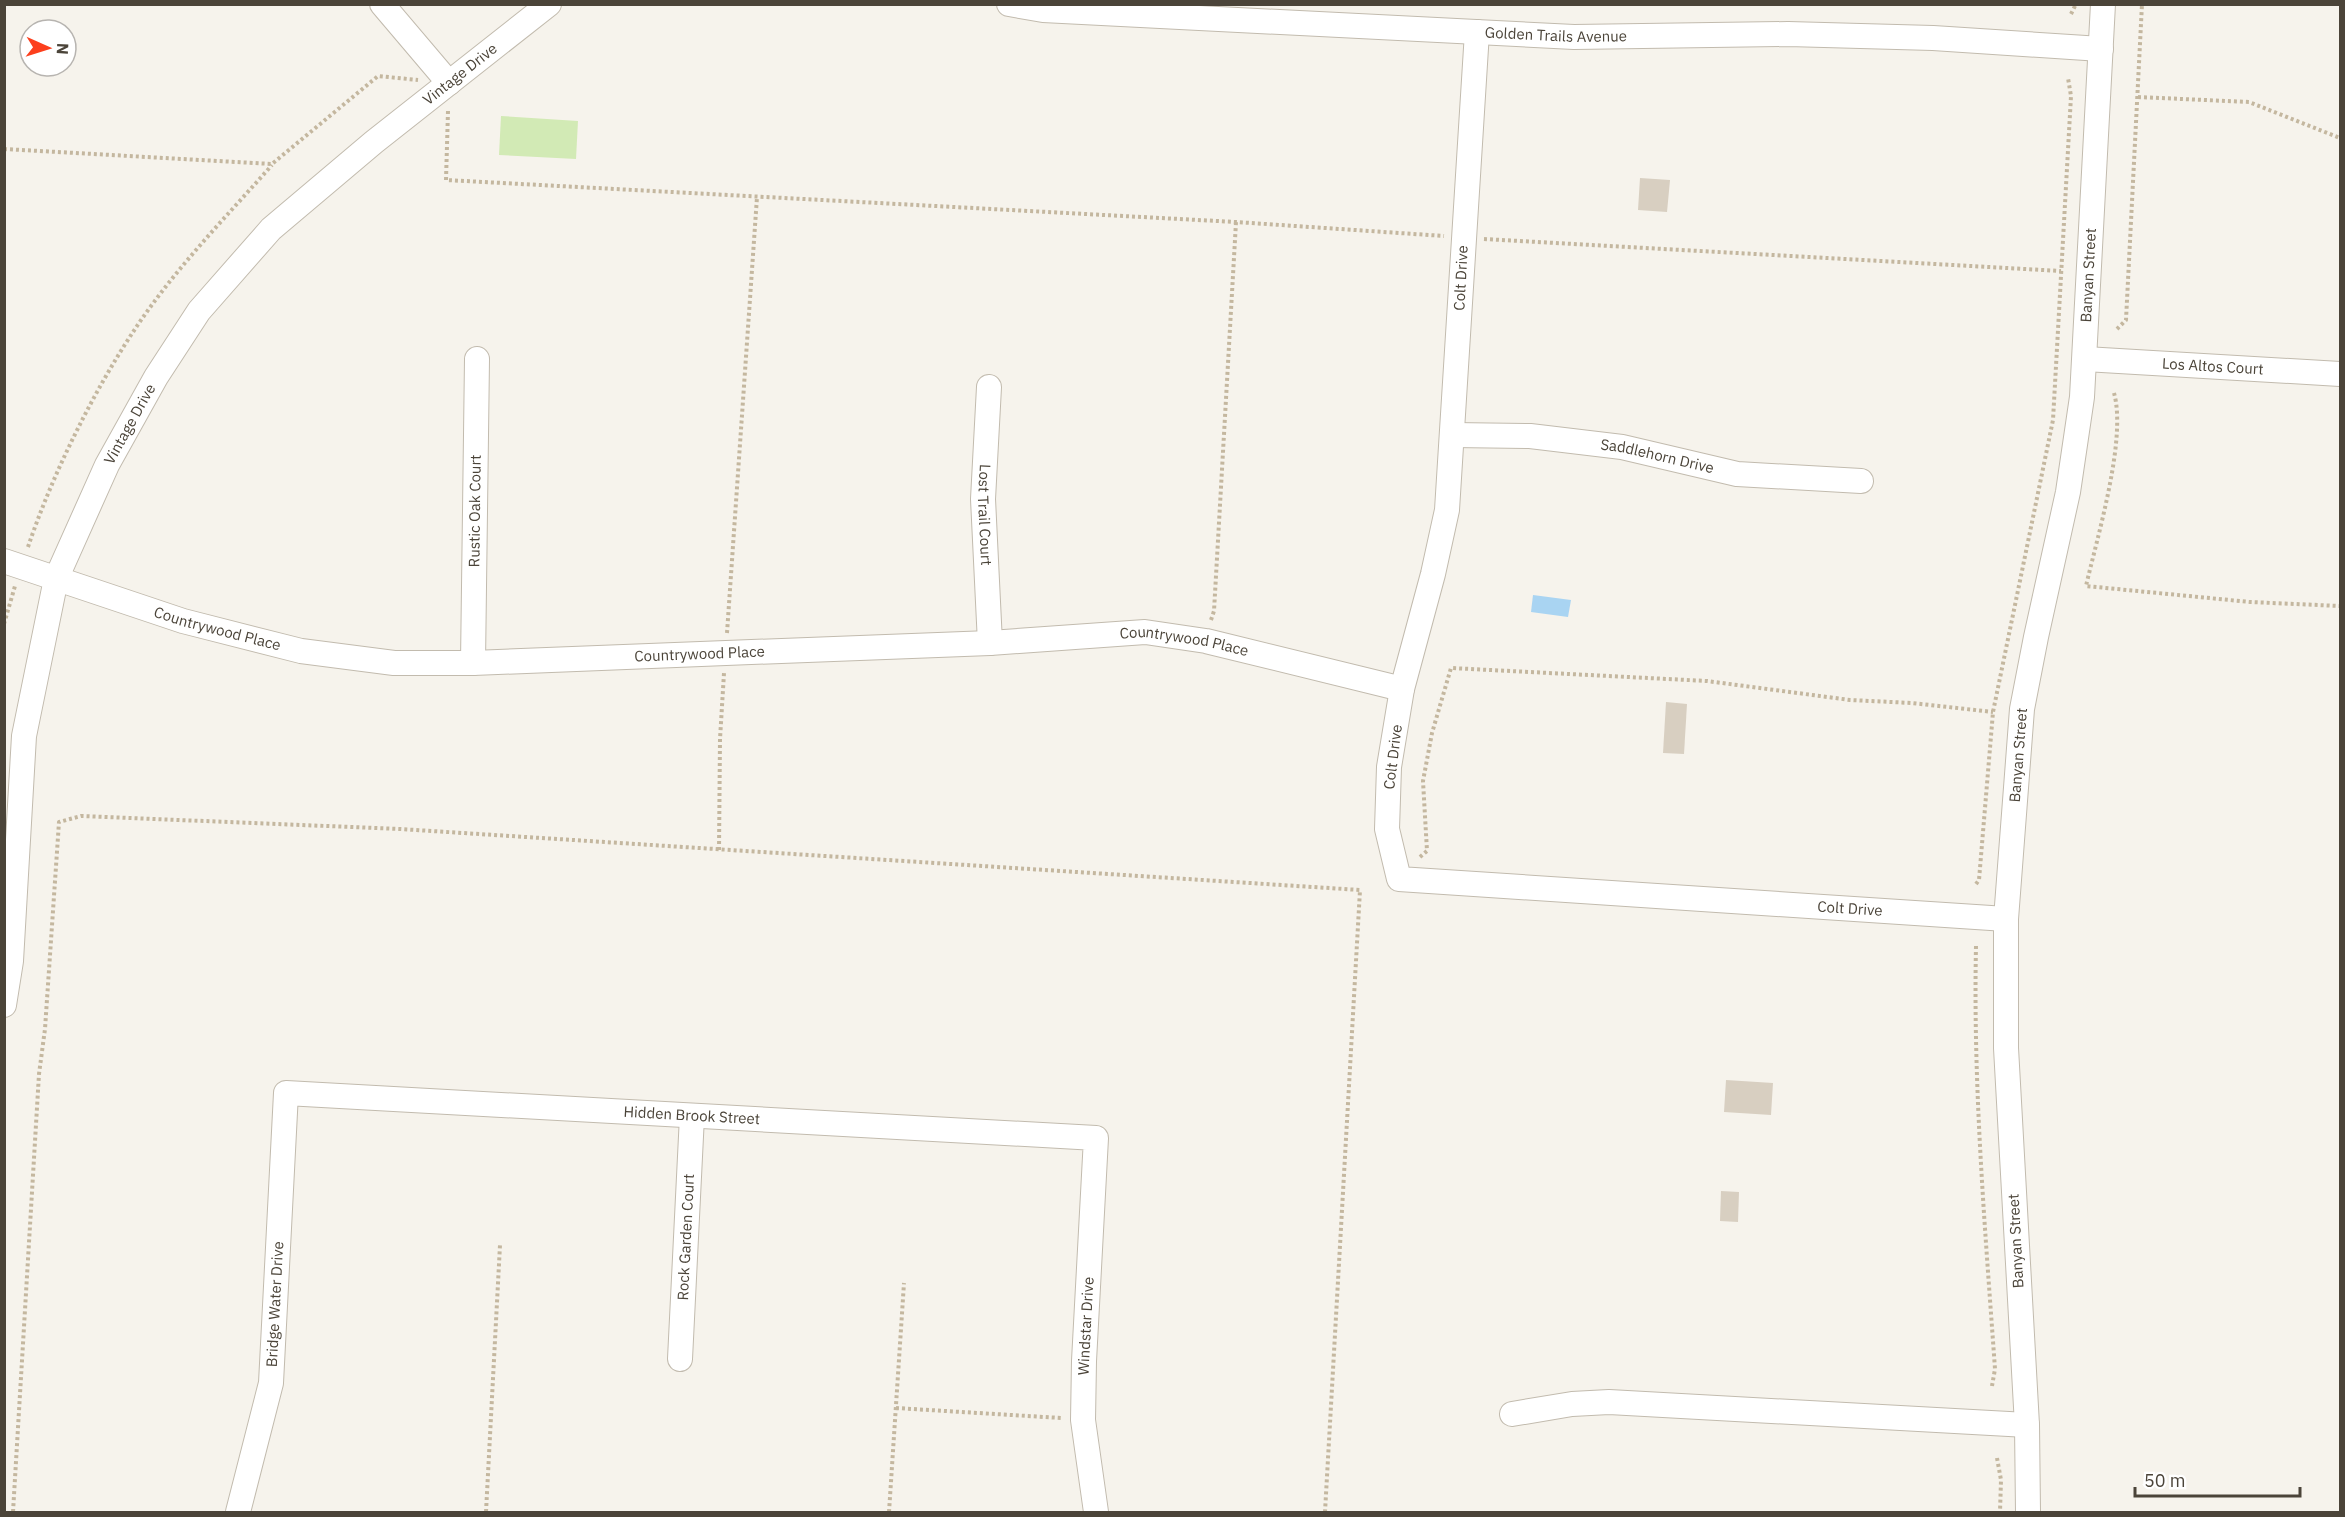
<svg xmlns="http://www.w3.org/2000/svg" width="2345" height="1517" font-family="'IBM Plex Sans',sans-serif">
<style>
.green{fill:#d2eab5}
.water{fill:#a9d4f2}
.building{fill:#d8cfc1}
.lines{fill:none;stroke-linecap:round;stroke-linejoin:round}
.minor-casing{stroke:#c2bbae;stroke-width:26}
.path{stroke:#c4b79f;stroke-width:4;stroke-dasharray:3 3;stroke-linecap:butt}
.minor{stroke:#fff;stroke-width:24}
.labels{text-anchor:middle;stroke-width:5;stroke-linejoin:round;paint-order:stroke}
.street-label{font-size:15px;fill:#4b4439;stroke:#fff}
</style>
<rect width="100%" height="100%" fill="#f6f3ec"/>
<polygon class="green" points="501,116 578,121 576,159 499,155"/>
<polygon class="water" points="1533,595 1571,600 1568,617 1531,612"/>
<g class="building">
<polygon points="1640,178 1670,180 1667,212 1638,210"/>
<polygon points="1666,702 1687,704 1684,754 1663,753"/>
<polygon points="1726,1080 1773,1083 1771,1115 1724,1112"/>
<polygon points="1721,1191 1739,1192 1738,1222 1720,1221"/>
</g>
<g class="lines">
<defs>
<g id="minor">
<polyline points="382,4 449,83"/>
<path id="s1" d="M1009,4L1043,10L1574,37L1788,34L1933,38L2101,49"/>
<path id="s2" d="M1477,32L1447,510L1433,574L1402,689L1389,767L1387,829L1399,879L2006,919"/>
<path id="s3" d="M2085,359L2340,374"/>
<path id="s4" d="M989,387L983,499L990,643"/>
<path id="s5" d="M1453,435L1530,436L1622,447L1737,474L1861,481"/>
<path id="s6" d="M4,561L183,621L301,651L394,663H473L726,653L990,643L1145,632L1206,641L1402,689"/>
<path id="s7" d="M473,663L477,359"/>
<path id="s8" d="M4,1005L11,961L24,736L56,579L107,465L156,377L199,311L271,229L374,142L549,4"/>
<path id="s9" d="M680,1359L692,1116"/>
<polyline points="1512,1414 1572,1404 1609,1402 2027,1425"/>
<path id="s10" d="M238,1512L271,1383L286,1093L1096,1138L1084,1361L1083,1420L1096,1512"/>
<path id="s11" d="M2028,1512L2027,1425L2006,1048V919L2022,709L2036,637L2068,492L2082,397L2103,4"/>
</g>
</defs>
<use href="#minor" class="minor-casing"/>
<g class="path">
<polyline points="2071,14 2076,4"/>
<polyline points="2138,97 2249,102 2340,138"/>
<polyline points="448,111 446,180 1236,222 1444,236"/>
<polyline points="4,149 272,164 378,76 418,80"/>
<polyline points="1484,239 2061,271"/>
<polyline points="2117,329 2126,320 2142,4"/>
<path d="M2114,393C2127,439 2097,538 2086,586L2250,602L2340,606"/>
<path d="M28,547C52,475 94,390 137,326C176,268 226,217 272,165"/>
<polyline points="1211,620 1214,611 1236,222"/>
<polyline points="4,624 15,586"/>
<polyline points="727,633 757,197"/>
<polyline points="719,850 720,739 724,673"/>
<polyline points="1420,857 1427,851 1423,781 1432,733 1451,668 1707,681 1850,700 1912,703 1993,712"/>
<polyline points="1976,884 1979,880 1993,712 2053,420 2071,96 2068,78"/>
<path d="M1976,946C1973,1087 1985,1228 1995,1369L1992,1386"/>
<polyline points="896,1408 1061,1418"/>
<polyline points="1997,1458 2001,1480 2000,1512"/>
<polyline points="13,1512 39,1074 45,1029 59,822 81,816 400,829 1360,890 1325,1512"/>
<polyline points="486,1512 500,1245"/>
<polyline points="889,1512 904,1283"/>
</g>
<use href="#minor" class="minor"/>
</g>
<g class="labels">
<g class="street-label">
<text dy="5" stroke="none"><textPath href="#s1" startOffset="548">Golden Trails Avenue</textPath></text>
<text dy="5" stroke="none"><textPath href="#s8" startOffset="1088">Vintage Drive</textPath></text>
<text dy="5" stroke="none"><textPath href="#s11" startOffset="1244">Banyan Street</textPath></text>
<text transform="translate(1461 278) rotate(-87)" y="5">Colt Drive</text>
<text dy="5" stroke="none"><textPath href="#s3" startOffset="128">Los Altos Court</textPath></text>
<text dy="5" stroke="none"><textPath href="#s8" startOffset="602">Vintage Drive</textPath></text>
<text dy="5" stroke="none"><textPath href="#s5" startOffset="206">Saddlehorn Drive</textPath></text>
<text dy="5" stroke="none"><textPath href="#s7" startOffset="152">Rustic Oak Court</textPath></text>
<text dy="5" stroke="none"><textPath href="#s4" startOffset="128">Lost Trail Court</textPath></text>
<text dy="5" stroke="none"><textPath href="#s6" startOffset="224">Countrywood Place</textPath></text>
<text dy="5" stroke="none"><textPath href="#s6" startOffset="1196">Countrywood Place</textPath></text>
<text dy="5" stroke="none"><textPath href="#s6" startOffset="710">Countrywood Place</textPath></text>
<text dy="5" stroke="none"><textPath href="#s11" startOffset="758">Banyan Street</textPath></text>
<text transform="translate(1393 757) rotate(-83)" y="5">Colt Drive</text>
<text dy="5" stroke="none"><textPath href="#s2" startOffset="1308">Colt Drive</textPath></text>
<text dy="5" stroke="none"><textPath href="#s10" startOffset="830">Hidden Brook Street</textPath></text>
<text dy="5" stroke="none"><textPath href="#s9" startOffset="122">Rock Garden Court</textPath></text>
<text transform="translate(2016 1241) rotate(-93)" y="5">Banyan Street</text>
<text dy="5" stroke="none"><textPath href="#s10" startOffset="212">Bridge Water Drive</textPath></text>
<text transform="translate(1086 1326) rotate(-87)" y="5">Windstar Drive</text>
</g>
</g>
<rect width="2345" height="1517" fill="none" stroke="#4b4439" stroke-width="12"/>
<g transform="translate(48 48) rotate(93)"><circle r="28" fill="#ffffff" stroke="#b7b4b0" stroke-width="1.5"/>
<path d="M0-4.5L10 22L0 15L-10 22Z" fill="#fc3f1d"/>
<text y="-9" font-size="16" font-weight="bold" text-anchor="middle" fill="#4b4439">N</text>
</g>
<path d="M2135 1487v9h165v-9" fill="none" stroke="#4b4439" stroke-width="3"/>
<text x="2144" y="1487" font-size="18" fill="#4b4439" stroke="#ffffff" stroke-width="4.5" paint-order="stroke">50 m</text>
</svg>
